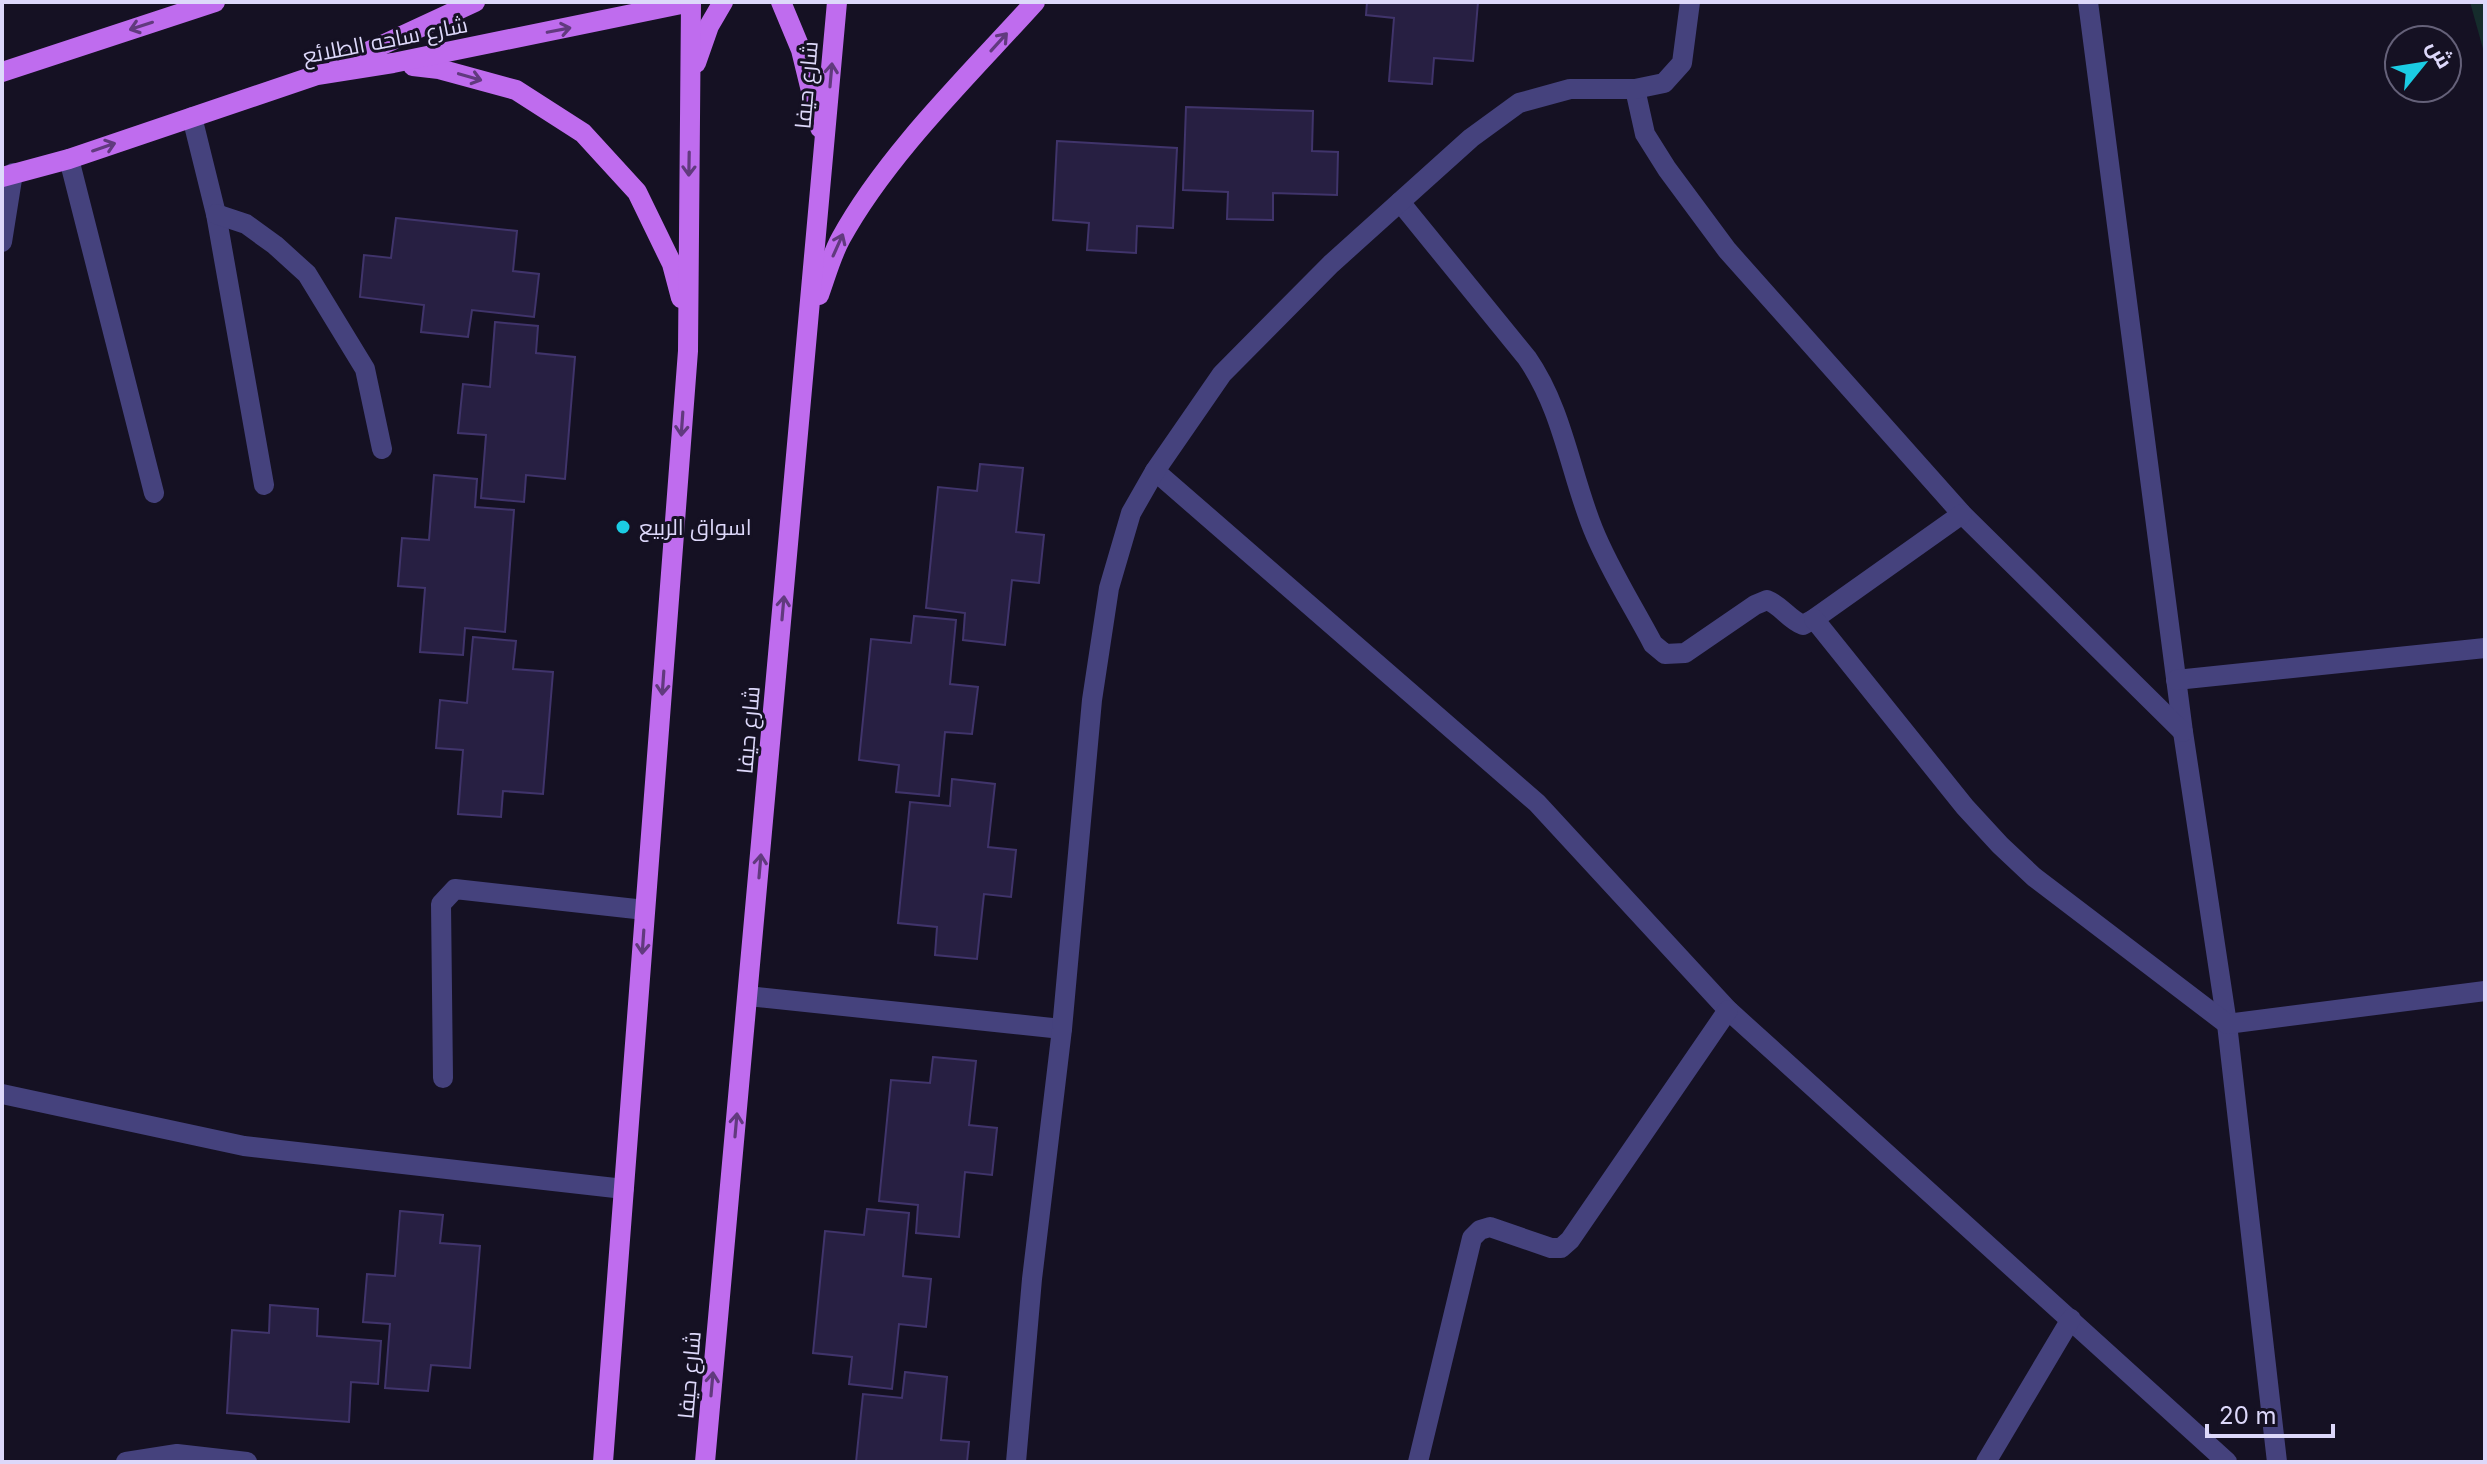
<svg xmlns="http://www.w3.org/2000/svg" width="2487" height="1464" font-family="Inter,Cairo,sans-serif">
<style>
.green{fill:#152c2c}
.building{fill:#271f42;stroke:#40346b;stroke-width:2}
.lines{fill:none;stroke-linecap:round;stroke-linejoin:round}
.minor{stroke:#45427d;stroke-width:20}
.major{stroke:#bf6cee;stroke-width:20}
.oneway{stroke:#613a7e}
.poi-dot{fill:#1bcce3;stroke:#151123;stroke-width:3}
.labels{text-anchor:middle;stroke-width:6;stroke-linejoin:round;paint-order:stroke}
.street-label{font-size:22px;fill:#ddd8fa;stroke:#151123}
.poi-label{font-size:22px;fill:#ddd8fa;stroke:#151123;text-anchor:start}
</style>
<rect width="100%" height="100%" fill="#151123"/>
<polygon class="green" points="2470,2 2485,2 2485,56"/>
<g class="building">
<polygon points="1367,2 1478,2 1473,61 1434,58 1432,84 1389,81 1394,18 1366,15"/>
<polygon points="1186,107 1313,111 1312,151 1338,152 1337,195 1273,193 1273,220 1227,219 1228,192 1183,190"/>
<polygon points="1057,141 1177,148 1173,228 1137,226 1136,253 1087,250 1089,223 1053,220"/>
<polygon points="396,218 517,231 513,271 539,274 534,317 472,310 468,337 421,332 424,305 360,297 364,255 391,258"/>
<polygon points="495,322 538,326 536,353 575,357 565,479 526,475 524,502 481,498 486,435 458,433 463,384 490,387"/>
<polygon points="980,464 1023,468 1016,532 1044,535 1039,583 1012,580 1005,645 963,640 965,613 926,608 938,487 977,491"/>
<polygon points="434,475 477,479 475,507 514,510 505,632 465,628 463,655 420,652 425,588 398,586 402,538 429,540"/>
<polygon points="914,616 956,620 950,684 978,687 972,734 945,732 939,796 896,792 899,765 859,760 871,639 911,643"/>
<polygon points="473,637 516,641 513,669 553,672 543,794 503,791 501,817 458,814 463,750 436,748 440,700 467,703"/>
<polygon points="952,779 995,784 988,847 1016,850 1011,897 984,894 977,959 935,955 937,927 898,923 910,802 950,806"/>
<polygon points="933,1057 976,1061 969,1125 997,1128 992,1175 965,1172 959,1237 916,1233 918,1205 879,1201 891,1080 930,1083"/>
<polygon points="867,1209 909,1213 903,1276 931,1279 926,1327 899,1324 892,1389 849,1384 852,1357 813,1353 825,1231 864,1235"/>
<polygon points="400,1211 443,1215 440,1243 480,1246 470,1368 431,1365 428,1391 385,1388 390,1324 363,1322 367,1274 395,1276"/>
<polygon points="270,1305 318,1309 317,1336 381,1341 378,1384 351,1382 349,1422 227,1413 232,1330 269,1333"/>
<polygon points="905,1372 947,1377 941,1440 969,1442 967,1462 856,1462 863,1394 902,1398"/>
</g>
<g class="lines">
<g class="minor">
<polyline points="2088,2 2183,732 2227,1024 2277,1462"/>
<polyline points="1635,89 1645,134 1667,169 1727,250 1962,514 2183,732"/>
<polyline points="192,117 216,214 264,485"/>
<polyline points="69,159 154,493"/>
<path d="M1400,202L1527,358C1563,410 1570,472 1593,529C1609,569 1633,606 1653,644L1665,654L1685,653L1755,605L1767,600C1782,606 1788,619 1803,625L1814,619L1962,514"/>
<polyline points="216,214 246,224 275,245 307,274 365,369 382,449"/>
<polyline points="2,242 13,173"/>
<polyline points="1155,471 1537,803 1728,1010 2227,1462"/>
<polyline points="1814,619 1965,807 2000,845 2034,877 2227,1024 2485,991"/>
<polyline points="2176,680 2485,648"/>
<polyline points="748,996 1062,1029"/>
<polyline points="443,1078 441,904 455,889 645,910"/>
<polyline points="2,1094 244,1146 624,1189"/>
<polyline points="126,1462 177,1454 247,1462"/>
<polyline points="1016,1462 1032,1279 1062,1029 1092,700 1109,588 1131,513 1155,471 1222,374 1331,264 1471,138 1519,103 1570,89 1635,89 1664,83 1682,63 1690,2"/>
<polyline points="1418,1462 1472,1238 1480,1230 1490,1227 1551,1248 1561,1248 1570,1240 1728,1010"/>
<polyline points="1986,1462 2071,1319"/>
</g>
<g class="major">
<polyline points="781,2 801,50 820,128"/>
<polyline points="696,63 709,26 723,2"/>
<polyline points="339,65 475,2"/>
<polyline points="413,66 439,69 516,90 583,133 637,192 672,264 681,298"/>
<polyline points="2,72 215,2"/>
<polyline points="2,177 69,159 317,75 393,63 691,2"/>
<path d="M819,295C826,276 831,256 841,238C887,154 970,74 1035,2"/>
<polyline points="603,1462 688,351 691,2"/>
<polyline points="705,1462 837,2"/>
</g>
</g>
<defs><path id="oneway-shaft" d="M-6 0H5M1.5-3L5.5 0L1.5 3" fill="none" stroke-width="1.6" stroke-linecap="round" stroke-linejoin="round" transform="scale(2)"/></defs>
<g class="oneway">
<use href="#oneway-shaft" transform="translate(141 26) rotate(162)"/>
<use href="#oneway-shaft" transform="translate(559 30) rotate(-11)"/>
<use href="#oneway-shaft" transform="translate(999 42) rotate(-48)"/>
<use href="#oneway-shaft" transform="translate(831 75) rotate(-85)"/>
<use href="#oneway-shaft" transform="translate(470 77) rotate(16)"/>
<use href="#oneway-shaft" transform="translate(104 147) rotate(-19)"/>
<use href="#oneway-shaft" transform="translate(689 164) rotate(91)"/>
<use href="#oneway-shaft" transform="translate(838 245) rotate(-66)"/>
<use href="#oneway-shaft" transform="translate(682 424) rotate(94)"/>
<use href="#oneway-shaft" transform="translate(783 608) rotate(-85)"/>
<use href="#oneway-shaft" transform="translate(663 683) rotate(94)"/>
<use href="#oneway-shaft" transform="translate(760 866) rotate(-85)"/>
<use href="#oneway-shaft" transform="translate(643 942) rotate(94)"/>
<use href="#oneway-shaft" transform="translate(736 1125) rotate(-85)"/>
<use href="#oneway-shaft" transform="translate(712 1384) rotate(-85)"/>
</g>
<circle class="poi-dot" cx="623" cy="527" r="8"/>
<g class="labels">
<g class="street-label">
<text transform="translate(385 40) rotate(-11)" y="8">شارع ساحه الطلائع</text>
<text transform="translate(806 85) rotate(-85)" y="8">شارع حيفا</text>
<text transform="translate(748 730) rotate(-85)" y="8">شارع حيفا</text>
<text transform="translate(689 1375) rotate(-85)" y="8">شارع حيفا</text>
</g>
<g class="poi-label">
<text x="639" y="535">اسواق الربيع</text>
</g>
</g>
<rect width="2487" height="1464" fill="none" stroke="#ddd8fa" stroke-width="8"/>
<g transform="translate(2423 64) rotate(60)"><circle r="38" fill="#151123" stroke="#656179" stroke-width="2"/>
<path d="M0-6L14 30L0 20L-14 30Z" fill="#1bcce3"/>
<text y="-12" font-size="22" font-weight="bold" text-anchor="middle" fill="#ddd8fa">ش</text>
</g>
<path d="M2207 1424v12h126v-12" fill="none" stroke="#ddd8fa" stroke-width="4"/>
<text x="2219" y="1424" font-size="24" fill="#ddd8fa" stroke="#151123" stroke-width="6" paint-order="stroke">20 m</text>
</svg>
